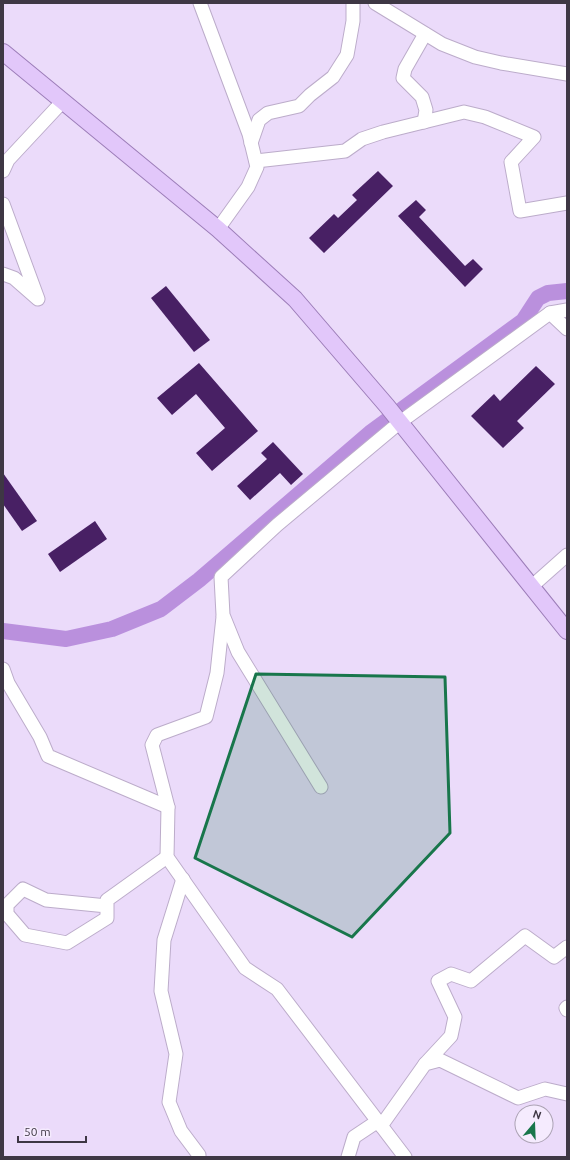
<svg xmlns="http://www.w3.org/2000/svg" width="570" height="1160" font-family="Ubuntu,sans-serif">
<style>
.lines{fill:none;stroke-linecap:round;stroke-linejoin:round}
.river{stroke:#ba90dd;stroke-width:16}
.building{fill:#482064}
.minor-casing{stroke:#bcacca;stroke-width:15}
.major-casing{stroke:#9c7db8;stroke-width:18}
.minor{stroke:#fff;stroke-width:13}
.major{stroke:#e2c7fa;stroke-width:16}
.marked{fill:#18764b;fill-opacity:0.2;stroke:#18764b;stroke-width:3;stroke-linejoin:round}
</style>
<rect width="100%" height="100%" fill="#ebdbfa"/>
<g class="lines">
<polyline class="river" points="3,631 66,639 112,629 161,609 199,580 370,433 523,321 538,298 548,293 567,291"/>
</g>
<g class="building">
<polygon points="378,171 393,186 324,253 309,238 334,214 338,218 357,200 352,195"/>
<polygon points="416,200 426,210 419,217 465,266 473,259 483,269 465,287 398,216"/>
<polygon points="166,286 210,340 194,352 151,298"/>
<polygon points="199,363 258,431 212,471 196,453 225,428 196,394 172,415 157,398"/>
<polygon points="536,366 555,384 517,421 524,428 503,448 471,416 494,394 500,401"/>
<polygon points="273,442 303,474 291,485 280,473 250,500 237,486 267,459 261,453"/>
<polygon points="3,473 37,521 22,531 3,504"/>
<polygon points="95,521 107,539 60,572 48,554"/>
</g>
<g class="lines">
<defs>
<g id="minor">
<polyline points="200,3 249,134 257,167 248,187 218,229"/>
<polyline points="375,3 442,44 475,57 501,63 567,74"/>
<polyline points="424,122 426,110 422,97 403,78 405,69 425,34"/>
<polyline points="251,143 259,120 268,113 299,106 310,95 333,77 347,55 353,21 353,3"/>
<polyline points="256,161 345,151 362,139 383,132 464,112 485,117 534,137 511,162 520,211 567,203"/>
<polyline points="3,171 8,160 63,101"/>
<polyline points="3,204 38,299 14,278 3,274"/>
<polyline points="550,313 567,329"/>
<polyline points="531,587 567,555"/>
<polyline points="223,617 217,673 206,717 157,735 152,745 168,807 167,857 245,968 277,989 405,1157"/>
<polyline points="3,669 8,683 40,737 48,756 168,807"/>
<polyline points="321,787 238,652 223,615 221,577 277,525 399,423 550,313 567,310"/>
<polyline points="183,879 164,940 161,991 176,1054 169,1102 181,1131 199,1155 199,1157"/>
<polyline points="107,906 46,900 23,889 7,905 7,914 25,935 67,943 107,918 107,900 167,857"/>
<polyline points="567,1007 566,1008 567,1010"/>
<polyline points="425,1064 451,1036 455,1017 438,981 451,974 471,981 525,936 554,957 567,947"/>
<polyline points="381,1126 425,1064 440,1060 518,1098 545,1089 567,1094"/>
<polyline points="348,1157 354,1137 378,1121"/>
</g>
<polyline id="major" points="3,52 218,229 295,299 387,406 567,631"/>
</defs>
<use href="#minor" class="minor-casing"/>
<use href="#major" class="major-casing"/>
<use href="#minor" class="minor"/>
<use href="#major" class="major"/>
</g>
<path class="marked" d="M256,674L445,677L450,833L352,937L195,858Z"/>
<rect width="570" height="1160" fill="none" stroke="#3e3744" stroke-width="8"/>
<g transform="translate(534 1124) rotate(19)"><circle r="19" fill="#f5ebfe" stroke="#aca3b4"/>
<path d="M0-3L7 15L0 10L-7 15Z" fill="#18764b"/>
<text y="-6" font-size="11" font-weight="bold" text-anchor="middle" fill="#3e3744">N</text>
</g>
<path d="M18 1136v6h68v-6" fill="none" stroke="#3e3744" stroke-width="2"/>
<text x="24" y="1136" font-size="12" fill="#3e3744" stroke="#f5ebfe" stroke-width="3" paint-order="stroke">50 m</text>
</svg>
